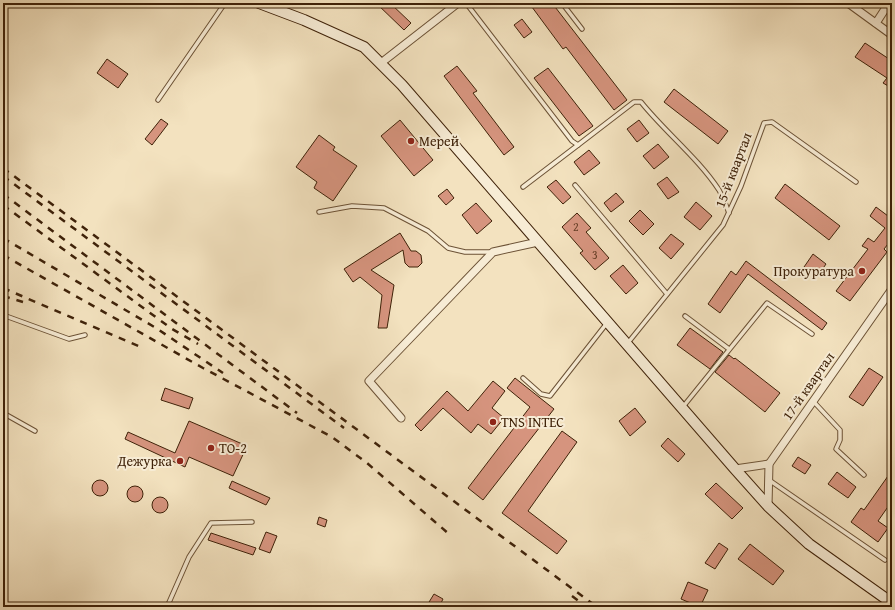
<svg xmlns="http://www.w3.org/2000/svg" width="895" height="610" font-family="'Gentium Book Plus',serif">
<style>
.building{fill:#d6947e;stroke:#3f2209}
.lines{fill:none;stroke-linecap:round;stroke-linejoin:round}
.lane-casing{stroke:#6c5236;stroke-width:5.5}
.street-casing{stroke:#6c5236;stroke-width:9}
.secondary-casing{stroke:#3f2209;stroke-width:12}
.lane{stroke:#f7ecd5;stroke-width:3.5}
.street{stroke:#f7ecd5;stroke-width:7}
.secondary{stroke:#f7ecd5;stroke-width:10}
.rail{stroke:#3f2209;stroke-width:2.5;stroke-dasharray:7 7;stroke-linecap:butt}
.poi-dot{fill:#8f2418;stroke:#f7ecd5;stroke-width:1.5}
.labels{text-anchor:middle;stroke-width:4;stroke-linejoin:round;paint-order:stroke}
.number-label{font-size:12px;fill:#653e26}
.poi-label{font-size:14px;fill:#3f2209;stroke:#f7ecd5;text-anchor:start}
.street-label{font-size:14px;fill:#3f2209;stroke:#f7ecd5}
</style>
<rect width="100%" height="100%" fill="#f3e2bf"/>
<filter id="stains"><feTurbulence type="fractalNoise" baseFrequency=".005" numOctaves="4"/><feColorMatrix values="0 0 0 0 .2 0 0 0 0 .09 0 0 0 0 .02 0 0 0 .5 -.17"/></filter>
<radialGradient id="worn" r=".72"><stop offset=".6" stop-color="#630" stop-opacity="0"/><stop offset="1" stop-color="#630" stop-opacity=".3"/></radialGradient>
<g class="building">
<polygon points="376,3 390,3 411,23 404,30"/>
<polygon points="529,3 552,3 627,100 614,110 566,47 563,49"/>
<polygon points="522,19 532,32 524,38 514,25"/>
<polygon points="865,43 892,61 892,84 890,87 883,83 887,78 855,57"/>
<polygon points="107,59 128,74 118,88 97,73"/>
<polygon points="457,66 477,91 473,93 514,147 504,155 444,76"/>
<polygon points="548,68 593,126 579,136 534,78"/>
<polygon points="674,89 728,131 718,144 664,102"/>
<polygon points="161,119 168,124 152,145 145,139"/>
<polygon points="400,120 433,160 414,176 381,136"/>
<polygon points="639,120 649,133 637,142 627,129"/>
<polygon points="319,135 335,147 333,150 357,166 333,201 314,188 317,182 296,167"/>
<polygon points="658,144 669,157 654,169 643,156"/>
<polygon points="589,150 600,163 584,175 574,162"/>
<polygon points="667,177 679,192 668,199 657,184"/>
<polygon points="556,180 571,197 563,204 547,187"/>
<polygon points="785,184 840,226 829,240 775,198"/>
<polygon points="447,189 454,198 446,205 438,196"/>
<polygon points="616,193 624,202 611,212 604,203"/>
<polygon points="696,202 712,216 700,230 684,217"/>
<polygon points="476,203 492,221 477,234 462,215"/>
<polygon points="876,207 892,219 892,239 884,249 887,252 850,301 836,291 868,249 862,246 868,238 874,242 885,228 870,216"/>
<polygon points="640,210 654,224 643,235 629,221"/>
<polygon points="577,213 591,228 586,232 609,258 595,270 580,253 583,251 562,227"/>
<polygon points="400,233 411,251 416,251 421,255 422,263 418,267 409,267 405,263 403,250 371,270 394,285 387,328 378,328 382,295 360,277 353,282 344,269"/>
<polygon points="671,234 684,244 671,259 659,248"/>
<polygon points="813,254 826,264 817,277 804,267"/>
<polygon points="746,261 827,323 822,330 748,274 720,313 708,304 731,271 736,275"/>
<polygon points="623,265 638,283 626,294 610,276"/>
<polygon points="690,328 723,352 710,369 677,345"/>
<polygon points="729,355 734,359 735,358 780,393 765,412 715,372"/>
<polygon points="869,368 883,377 863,406 849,397"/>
<polygon points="515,378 554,409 483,500 468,488 530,407 507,388"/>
<polygon points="493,381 505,391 492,408 504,418 491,434 478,424 471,433 443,408 421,431 415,425 447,391 468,411"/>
<polygon points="165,388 193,398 189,409 161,400"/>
<polygon points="635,408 646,422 630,436 619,421"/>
<polygon points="189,421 247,446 233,476 189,457 185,467 125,439 128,432 175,453"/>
<polygon points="562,431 577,442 528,511 567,541 557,554 502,513"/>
<polygon points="668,438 685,454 678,462 661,446"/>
<polygon points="798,457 811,465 805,474 792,466"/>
<polygon points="837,472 856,487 848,498 828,484"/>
<polygon points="888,476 892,480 892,501 878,521 888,528 878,542 851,522 861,508 864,510"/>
<circle cx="100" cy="488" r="8"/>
<polygon points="232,481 270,498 266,505 229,488"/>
<polygon points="716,483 743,508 732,519 705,494"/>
<circle cx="135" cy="494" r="8"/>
<circle cx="160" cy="505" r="8"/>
<polygon points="319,517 327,520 325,527 317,524"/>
<polygon points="266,532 277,536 270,553 259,549"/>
<polygon points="211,533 256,548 253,555 208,540"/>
<polygon points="719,543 728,549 715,569 705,563"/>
<polygon points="750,544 784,571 773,585 738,559"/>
<polygon points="688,582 708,590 700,607 681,599"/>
<polygon points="434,594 443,599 439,607 426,607"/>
</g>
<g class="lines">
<defs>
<g id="lane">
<path d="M466,3L572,141L578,145L634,102H641C665,132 698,158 719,190C723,197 726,205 729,213"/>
<polyline points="562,3 582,29"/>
<polyline points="158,100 225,3"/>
<polyline points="575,185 667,294"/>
<polyline points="523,187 578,145"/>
<polyline points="319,212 352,206 384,208 428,231 448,248 465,252 491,252"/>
<polyline points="3,315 69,339 85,335"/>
<polyline points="685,316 729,349"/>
<polyline points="627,344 723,225 741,186 764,123 772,122 856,182"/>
<polyline points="523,378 541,394 550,396 607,323"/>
<polyline points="813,401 840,430 840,440 836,449 864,475"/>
<polyline points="682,408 767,303 812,334"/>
<polyline points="3,413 35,431"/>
<polyline points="769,480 885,560"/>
<polyline points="167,607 189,557 211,523 252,522"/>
</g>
<g id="street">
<polyline points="848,3 892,35"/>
<polyline points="876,23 889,3"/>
<polyline points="381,63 458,3"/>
<polyline points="401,418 369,381 493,252 538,242"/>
<polyline points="735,469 769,464"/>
<polyline points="768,506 769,464 892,289"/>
</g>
<polyline id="secondary" points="259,3 304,20 364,47 402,85 735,469 768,506 809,544 892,603"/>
</defs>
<use href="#lane" class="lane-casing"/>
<use href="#street" class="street-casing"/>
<use href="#secondary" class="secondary-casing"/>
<use href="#lane" class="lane"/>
<use href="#street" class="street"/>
<use href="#secondary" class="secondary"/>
<g class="rail">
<polyline points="3,168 597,607"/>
<polyline points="3,176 344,428"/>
<polyline points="3,194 297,413"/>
<polyline points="3,205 172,329 198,344"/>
<polyline points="3,238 156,328 223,373"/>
<polyline points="3,255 203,368 332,437 367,463 449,534"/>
<polyline points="3,288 143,348"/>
<polyline points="3,296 23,302"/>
<polyline points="572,596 587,607"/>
</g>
</g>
<g class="poi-dot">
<circle cx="411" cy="141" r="4"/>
<circle cx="862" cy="271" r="4"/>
<circle cx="493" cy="422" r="4"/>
<circle cx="211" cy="448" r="4"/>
<circle cx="180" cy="461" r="4"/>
</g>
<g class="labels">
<g class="number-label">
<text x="576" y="231">2</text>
<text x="595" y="259">3</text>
</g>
<g class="poi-label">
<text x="419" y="146">Мерей</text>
<text x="854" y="276" text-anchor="end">Прокуратура</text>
<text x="501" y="427">TNS INTEC</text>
<text x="219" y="453">ТО-2</text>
<text x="172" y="466" text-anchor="end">Дежурка</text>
</g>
<g class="street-label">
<text transform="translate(733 170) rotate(-69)" y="5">15-й квартал</text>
<text transform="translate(808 386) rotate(-55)" y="5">17-й квартал</text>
</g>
</g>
<rect width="895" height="610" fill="none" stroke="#f3e2bf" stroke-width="16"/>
<rect x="4" y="4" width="887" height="602" fill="none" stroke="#3f2209" stroke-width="2"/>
<rect x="8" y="8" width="879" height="594" fill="none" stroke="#3f2209"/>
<rect width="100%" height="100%" filter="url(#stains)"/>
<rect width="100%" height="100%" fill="url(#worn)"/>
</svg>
